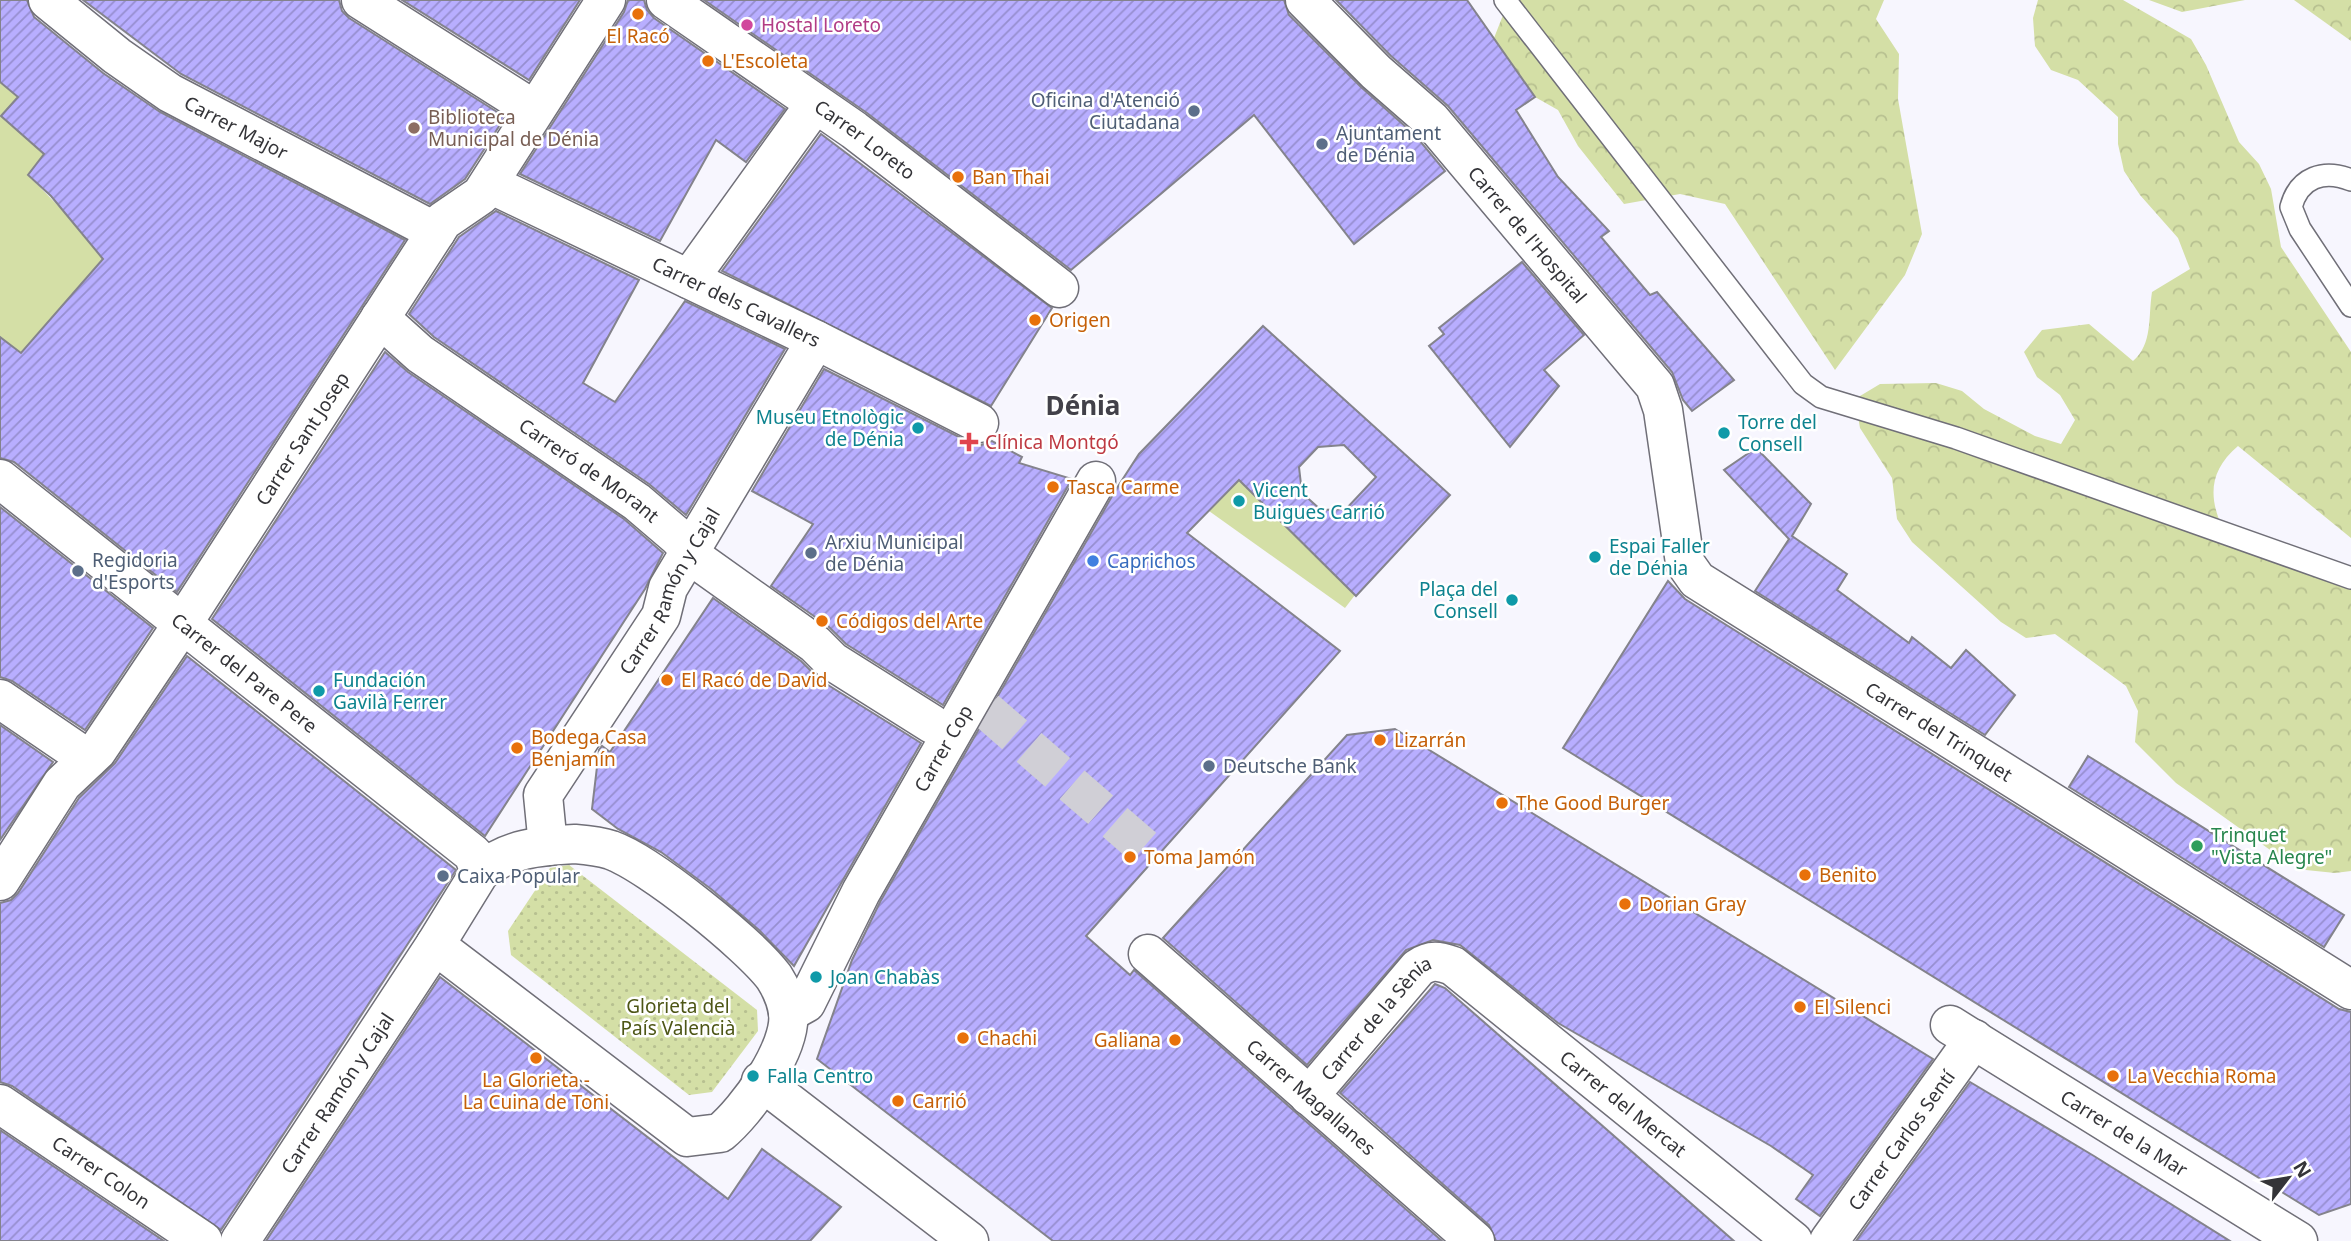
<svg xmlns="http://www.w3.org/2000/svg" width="2351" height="1241" font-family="'Noto Sans',sans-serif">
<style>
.green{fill:#d4dfa6}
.forest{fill:url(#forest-crowns)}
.park{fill:url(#park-dots)}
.building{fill:url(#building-hatch);stroke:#84838c;stroke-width:2;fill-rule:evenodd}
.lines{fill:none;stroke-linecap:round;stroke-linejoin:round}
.street-tunnel{stroke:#d0cfd6;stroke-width:38;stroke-dasharray:38 19;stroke-linecap:butt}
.lane-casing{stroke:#706f78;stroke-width:24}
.street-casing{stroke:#706f78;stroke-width:41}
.lane{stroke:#fff;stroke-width:21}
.street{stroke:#fff;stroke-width:38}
.food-dot{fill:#e8710a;stroke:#fff;stroke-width:2.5}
.hotel-dot{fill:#d1479c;stroke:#fff;stroke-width:2.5}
.service-dot{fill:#5c6f8a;stroke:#fff;stroke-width:2.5}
.education-dot{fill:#8d6e63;stroke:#fff;stroke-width:2.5}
.culture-dot{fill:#0f9aa8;stroke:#fff;stroke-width:2.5}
.health-dot{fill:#e0444e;stroke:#fff;stroke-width:2.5}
.shop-dot{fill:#3f7fe0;stroke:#fff;stroke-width:2.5}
.leisure-dot{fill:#2e9e5b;stroke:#fff;stroke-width:2.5}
.labels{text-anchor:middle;stroke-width:5;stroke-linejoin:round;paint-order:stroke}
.hotel-label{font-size:19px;fill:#b23c85;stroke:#fff;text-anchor:start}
.food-label{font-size:19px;fill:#c56008;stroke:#fff;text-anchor:start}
.service-label{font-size:19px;fill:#4e5e75;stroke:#fff;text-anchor:start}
.education-label{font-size:19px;fill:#785e54;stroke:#fff;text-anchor:start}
.street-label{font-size:19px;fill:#343438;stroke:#fff}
.culture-label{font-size:19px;fill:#0d838f;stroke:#fff;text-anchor:start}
.health-label{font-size:19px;fill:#be3a42;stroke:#fff;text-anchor:start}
.shop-label{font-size:19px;fill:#366cbe;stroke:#fff;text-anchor:start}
.leisure-label{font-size:19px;fill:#27864d;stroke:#fff;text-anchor:start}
.park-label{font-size:19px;fill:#4d5616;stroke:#fff}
.district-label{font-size:26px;font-weight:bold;fill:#424149;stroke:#fff}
</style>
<defs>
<pattern id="forest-crowns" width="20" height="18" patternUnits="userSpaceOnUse" patternTransform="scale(1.75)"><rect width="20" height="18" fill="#d4dfa6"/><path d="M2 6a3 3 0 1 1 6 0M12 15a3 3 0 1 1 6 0" fill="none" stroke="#b7c090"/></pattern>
<pattern id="park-dots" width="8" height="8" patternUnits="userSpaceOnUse" patternTransform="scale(1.75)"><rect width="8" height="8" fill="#d4dfa6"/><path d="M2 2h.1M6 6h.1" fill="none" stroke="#b7c090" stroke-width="1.8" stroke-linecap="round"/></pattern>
<pattern id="building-hatch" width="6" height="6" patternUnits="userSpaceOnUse" patternTransform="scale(1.75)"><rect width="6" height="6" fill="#b8aeff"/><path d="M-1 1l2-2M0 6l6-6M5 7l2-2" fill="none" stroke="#968ecf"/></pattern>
</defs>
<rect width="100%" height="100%" fill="#f7f6fe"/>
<g class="green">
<polygon points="0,82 18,97 2,116 78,113 28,175 106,255 21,353 10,344 0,356"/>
<polygon points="1239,480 1355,595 1345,608 1209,511"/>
</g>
<g class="forest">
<polygon points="1509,0 1884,0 1876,19 1899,54 1898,99 1922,234 1905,275 1835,370 1725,204 1680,194 1624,204 1578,146 1558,110 1535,97 1494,38"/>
<path d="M2038,0H2123L2191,39L2206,65L2239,142L2259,164L2271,189L2281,247L2351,352V538L2238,446C2210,470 2208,495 2222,527L2351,585V871L2335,873L2306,870L2280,857L2176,783L2135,742L2138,711L2126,686L2055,634L2026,638L2001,622L1912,542L1897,519L1892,478L1860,428L1855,399L1880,384L1936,383L1962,391L1984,409L2035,436L2061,444L2075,420L2060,395L2037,377L2024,352L2042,330L2089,324L2133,361C2153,344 2148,317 2152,292L2190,269L2178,238L2140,195L2124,171L2118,144V117L2078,80L2051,70L2035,46L2033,18Z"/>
<polygon points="2149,0 2245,0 2182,12"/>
<polygon points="2294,0 2351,0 2351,41"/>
</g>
<polygon class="park" points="569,865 757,1010 758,1031 712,1092 689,1095 511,955 508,931 550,868"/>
<g class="building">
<polygon points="0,0 27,0 34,17 103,73 160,112 405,240 177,592 14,462 0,458 0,337 21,353 103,259 51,196 28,175 44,154 1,116 18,97 0,82"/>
<polygon points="83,0 339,0 342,11 349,18 505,117 465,179 430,204 181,74"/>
<polygon points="402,0 580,0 529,80"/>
<polygon points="628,0 644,0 647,10 654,18 785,109 746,162 716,140 660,241 520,174 624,12"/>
<polygon points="704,0 1284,0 1289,15 1361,87 1415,135 1445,171 1354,244 1254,115 1071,270 867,113"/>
<polygon points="1336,0 1467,0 1535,97 1516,110 1558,177 1609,231 1601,237 1650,295 1657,292 1734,380 1692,411 1683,400 1672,372 1448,106 1391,56"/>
<polygon points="821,134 1052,308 991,406 722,271"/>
<polygon points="496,211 639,280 583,383 615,402 685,301 785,349 686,515 649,484 434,337 409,314 459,237"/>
<polygon points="1522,262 1584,335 1544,370 1559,386 1510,447 1429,346 1444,334 1439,328"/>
<path d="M1263,326L1450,495L1356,596L1239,480L1187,533L1340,651L1086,936L1130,975L1134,970L1442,1241H1053L817,1059L852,960L880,902L1115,491L1139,454ZM1344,445L1376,477L1346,509L1321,510L1302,493L1299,467L1318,447Z"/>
<polygon points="385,352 408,372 624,519 663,553 645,589 485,836 212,619"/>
<polygon points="824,369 969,442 981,445 992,441 1022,457 1019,463 1072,479 943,705 846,644 828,626 771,586 813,524 752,491"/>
<polygon points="1756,448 1811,504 1792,536 1847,574 1837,590 1909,643 1912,637 1951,668 1966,650 2015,695 1985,735 1755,591 1789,539 1724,470"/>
<polygon points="0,507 153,628 85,730 12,681 0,677"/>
<polygon points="1668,581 1685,599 2339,1009 2351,1012 2351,1204 2319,1215 1563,748"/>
<polygon points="713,598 801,661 820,680 921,743 794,966 759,930 711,889 661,852 618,829 592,809 599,750 602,746 610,752"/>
<polygon points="187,656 456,870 221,1230 12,1086 0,1082 0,903 11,900 18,893 79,798 115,763"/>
<polygon points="0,725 53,762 0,840"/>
<polygon points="1395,729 1933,1059 1820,1216 1796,1199 1813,1175 1771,1146 1558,1023 1460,945 1433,940 1406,950 1307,1065 1163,938 1347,735"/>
<polygon points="2088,756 2344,915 2324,947 2069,787"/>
<polygon points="440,977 728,1199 762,1149 841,1207 810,1241 266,1241"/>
<polygon points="1435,984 1445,988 1734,1241 1496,1241 1489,1225 1340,1093"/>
<polygon points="1970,1082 2094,1156 2230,1241 1856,1241"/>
<polygon points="0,1130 164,1241 0,1241"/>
</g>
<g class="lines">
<polyline class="street-tunnel" points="986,710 1155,857"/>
<defs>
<g id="lane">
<polyline points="1505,0 1803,384 1821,397 1956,438 2351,578"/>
<path d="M2351,180C2324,169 2299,177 2291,207L2300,229L2351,306"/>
</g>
<g id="street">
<path id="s1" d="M48,0L117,56L170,93L436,232"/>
<polyline points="361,0 533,109"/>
<path id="s2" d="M666,0L854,130L1059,288"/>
<path id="s3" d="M1305,0L1376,72L1431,120L1655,386L1663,410L1685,563L1697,580L2351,990"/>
<path id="s4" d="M490,184L816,340L979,423"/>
<polyline points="689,279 815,104"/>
<path id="s5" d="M380,318L420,354L637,502L678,537L700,562L815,644L832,661L932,724"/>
<path id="s6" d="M0,479L473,854L480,872"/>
<polyline points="0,699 88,759"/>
<path d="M575,844C587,845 599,846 611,850C650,864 749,944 774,977C781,988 786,999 788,1012C793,1047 747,1111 720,1133L687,1137L435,945L480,872C508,848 539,846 575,844Z"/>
<path id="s7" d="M548,846L543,795L661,616L668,588L816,340"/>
<path id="s8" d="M0,881L62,784L97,751L183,623L443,221L481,195L606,0"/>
<path id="s9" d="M1148,954L1475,1241"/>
<path id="s10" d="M788,1013L806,1003L861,892L1096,481"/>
<path id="s11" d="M1950,1025L2298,1241"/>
<polyline points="761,1081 969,1241"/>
<path id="s12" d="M1309,1096L1418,968C1431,959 1439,961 1453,966L1793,1241"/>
<path id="s13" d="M0,1104L203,1241"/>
<path id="s14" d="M240,1241L435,945"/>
<path id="s15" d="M1829,1241L1974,1039"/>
</g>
</defs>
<use href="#lane" class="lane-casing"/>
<use href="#street" class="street-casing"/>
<use href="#lane" class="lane"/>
<use href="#street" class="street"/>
</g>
<g class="food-dot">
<circle cx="638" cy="14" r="7"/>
<circle cx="708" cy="61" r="7"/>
<circle cx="958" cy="177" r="7"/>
<circle cx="1035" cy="320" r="7"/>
<circle cx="1053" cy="487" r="7"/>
<circle cx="822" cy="621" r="7"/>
<circle cx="667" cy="680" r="7"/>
<circle cx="1380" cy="740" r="7"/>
<circle cx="517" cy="748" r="7"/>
<circle cx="1502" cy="803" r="7"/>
<circle cx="1130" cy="857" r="7"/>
<circle cx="1805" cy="875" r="7"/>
<circle cx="1625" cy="904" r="7"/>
<circle cx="1800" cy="1007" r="7"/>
<circle cx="963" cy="1038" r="7"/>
<circle cx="1175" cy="1040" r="7"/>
<circle cx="536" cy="1058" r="7"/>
<circle cx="2113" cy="1076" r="7"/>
<circle cx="898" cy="1101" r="7"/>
</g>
<circle class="hotel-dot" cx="747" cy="25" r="7"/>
<g class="service-dot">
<circle cx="1194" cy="111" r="7"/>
<circle cx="1322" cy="144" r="7"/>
<circle cx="811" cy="553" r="7"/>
<circle cx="78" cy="571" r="7"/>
<circle cx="1209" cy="766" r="7"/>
<circle cx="443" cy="876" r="7"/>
</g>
<circle class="education-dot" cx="414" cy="128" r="7"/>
<g class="culture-dot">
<circle cx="918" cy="428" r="7"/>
<circle cx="1724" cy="433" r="7"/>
<circle cx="1239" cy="501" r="7"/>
<circle cx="1595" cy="557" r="7"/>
<circle cx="1512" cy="600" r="7"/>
<circle cx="319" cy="691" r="7"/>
<circle cx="816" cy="977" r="7"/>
<circle cx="753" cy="1076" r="7"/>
</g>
<path class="health-dot" d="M965.5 431.5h7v7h7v7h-7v7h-7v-7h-7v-7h7z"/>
<circle class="shop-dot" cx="1093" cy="561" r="7"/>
<circle class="leisure-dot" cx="2197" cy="846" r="7"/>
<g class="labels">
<g class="hotel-label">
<text x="761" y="32">Hostal Loreto</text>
</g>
<g class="food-label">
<text x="638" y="43" text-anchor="middle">El Racó</text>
<text x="722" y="68">L'Escoleta</text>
<text x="972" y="184">Ban Thai</text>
<text x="1049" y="327">Origen</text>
<text x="1067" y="494">Tasca Carme</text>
<text x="836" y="628">Códigos del Arte</text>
<text x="681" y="687">El Racó de David</text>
<text x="531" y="744">Bodega Casa<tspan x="531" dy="22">Benjamín</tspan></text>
<text x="1394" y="747">Lizarrán</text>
<text x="1516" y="810">The Good Burger</text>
<text x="1144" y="864">Toma Jamón</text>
<text x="1819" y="882">Benito</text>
<text x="1639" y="911">Dorian Gray</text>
<text x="1814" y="1014">El Silenci</text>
<text x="977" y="1045">Chachi</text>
<text x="1161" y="1047" text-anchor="end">Galiana</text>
<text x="2127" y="1083">La Vecchia Roma</text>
<text x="536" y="1087" text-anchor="middle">La Glorieta -<tspan x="536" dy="22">La Cuina de Toni</tspan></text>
<text x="912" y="1108">Carrió</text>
</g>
<g class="service-label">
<text x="1180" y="107" text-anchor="end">Oficina d'Atenció<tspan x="1180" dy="22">Ciutadana</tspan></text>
<text x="1336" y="140">Ajuntament<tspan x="1336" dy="22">de Dénia</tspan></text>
<text x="825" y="549">Arxiu Municipal<tspan x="825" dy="22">de Dénia</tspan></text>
<text x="92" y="567">Regidoria<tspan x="92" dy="22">d'Esports</tspan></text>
<text x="1223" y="773">Deutsche Bank</text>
<text x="457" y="883">Caixa Popular</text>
</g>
<g class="education-label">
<text x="428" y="124">Biblioteca<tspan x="428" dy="22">Municipal de Dénia</tspan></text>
</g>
<g class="street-label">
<text dy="7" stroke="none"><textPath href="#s1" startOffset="228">Carrer Major</textPath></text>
<text dy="7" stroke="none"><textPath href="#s2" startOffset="243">Carrer Loreto</textPath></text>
<text dy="7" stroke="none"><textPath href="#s3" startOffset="324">Carrer de l'Hospital</textPath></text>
<text dy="7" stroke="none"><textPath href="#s4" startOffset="273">Carrer dels Cavallers</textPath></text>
<text dy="7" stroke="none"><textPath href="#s8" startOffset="537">Carrer Sant Josep</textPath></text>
<text dy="7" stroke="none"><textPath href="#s5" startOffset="259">Carreró de Morant</textPath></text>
<text dy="7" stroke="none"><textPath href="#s7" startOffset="292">Carrer Ramón y Cajal</textPath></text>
<text dy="7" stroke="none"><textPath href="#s6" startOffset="312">Carrer del Pare Pere</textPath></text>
<text dy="7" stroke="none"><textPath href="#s3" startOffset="1008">Carrer del Trinquet</textPath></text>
<text dy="7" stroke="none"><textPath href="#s10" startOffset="310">Carrer Cop</textPath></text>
<text dy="7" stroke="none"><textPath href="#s12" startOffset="103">Carrer de la Sènia</textPath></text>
<text dy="7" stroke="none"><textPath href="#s14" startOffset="177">Carrer Ramón y Cajal</textPath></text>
<text dy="7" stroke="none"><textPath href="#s9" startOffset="217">Carrer Magallanes</textPath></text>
<text dy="7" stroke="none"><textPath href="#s12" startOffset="424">Carrer del Mercat</textPath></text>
<text dy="7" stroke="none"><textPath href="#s11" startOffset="205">Carrer de la Mar</textPath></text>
<text dy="7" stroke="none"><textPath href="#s15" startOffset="124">Carrer Carlos Sentí</textPath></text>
<text dy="7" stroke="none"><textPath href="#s13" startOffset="122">Carrer Colon</textPath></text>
</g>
<g class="culture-label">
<text x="904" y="424" text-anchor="end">Museu Etnològic<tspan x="904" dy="22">de Dénia</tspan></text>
<text x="1738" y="429">Torre del<tspan x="1738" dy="22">Consell</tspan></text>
<text x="1253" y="497">Vicent<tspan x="1253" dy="22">Buigues Carrió</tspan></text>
<text x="1609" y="553">Espai Faller<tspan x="1609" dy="22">de Dénia</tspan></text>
<text x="1498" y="596" text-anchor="end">Plaça del<tspan x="1498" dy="22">Consell</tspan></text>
<text x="333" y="687">Fundación<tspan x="333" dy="22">Gavilà Ferrer</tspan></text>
<text x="830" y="984">Joan Chabàs</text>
<text x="767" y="1083">Falla Centro</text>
</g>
<g class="health-label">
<text x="985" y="449">Clínica Montgó</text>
</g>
<g class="shop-label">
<text x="1107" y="568">Caprichos</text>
</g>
<g class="leisure-label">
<text x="2211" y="842">Trinquet<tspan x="2211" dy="22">"Vista Alegre"</tspan></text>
</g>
<g class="park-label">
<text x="678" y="1013">Glorieta del<tspan x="678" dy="22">País Valencià</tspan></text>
</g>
<g class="district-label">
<text x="1083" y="415">Dénia</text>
</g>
</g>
<g transform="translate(2288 1178) rotate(59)" stroke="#ffffff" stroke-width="5" paint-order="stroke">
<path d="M0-5L12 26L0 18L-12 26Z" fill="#343438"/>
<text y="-10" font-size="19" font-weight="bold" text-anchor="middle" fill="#343438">N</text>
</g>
</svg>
